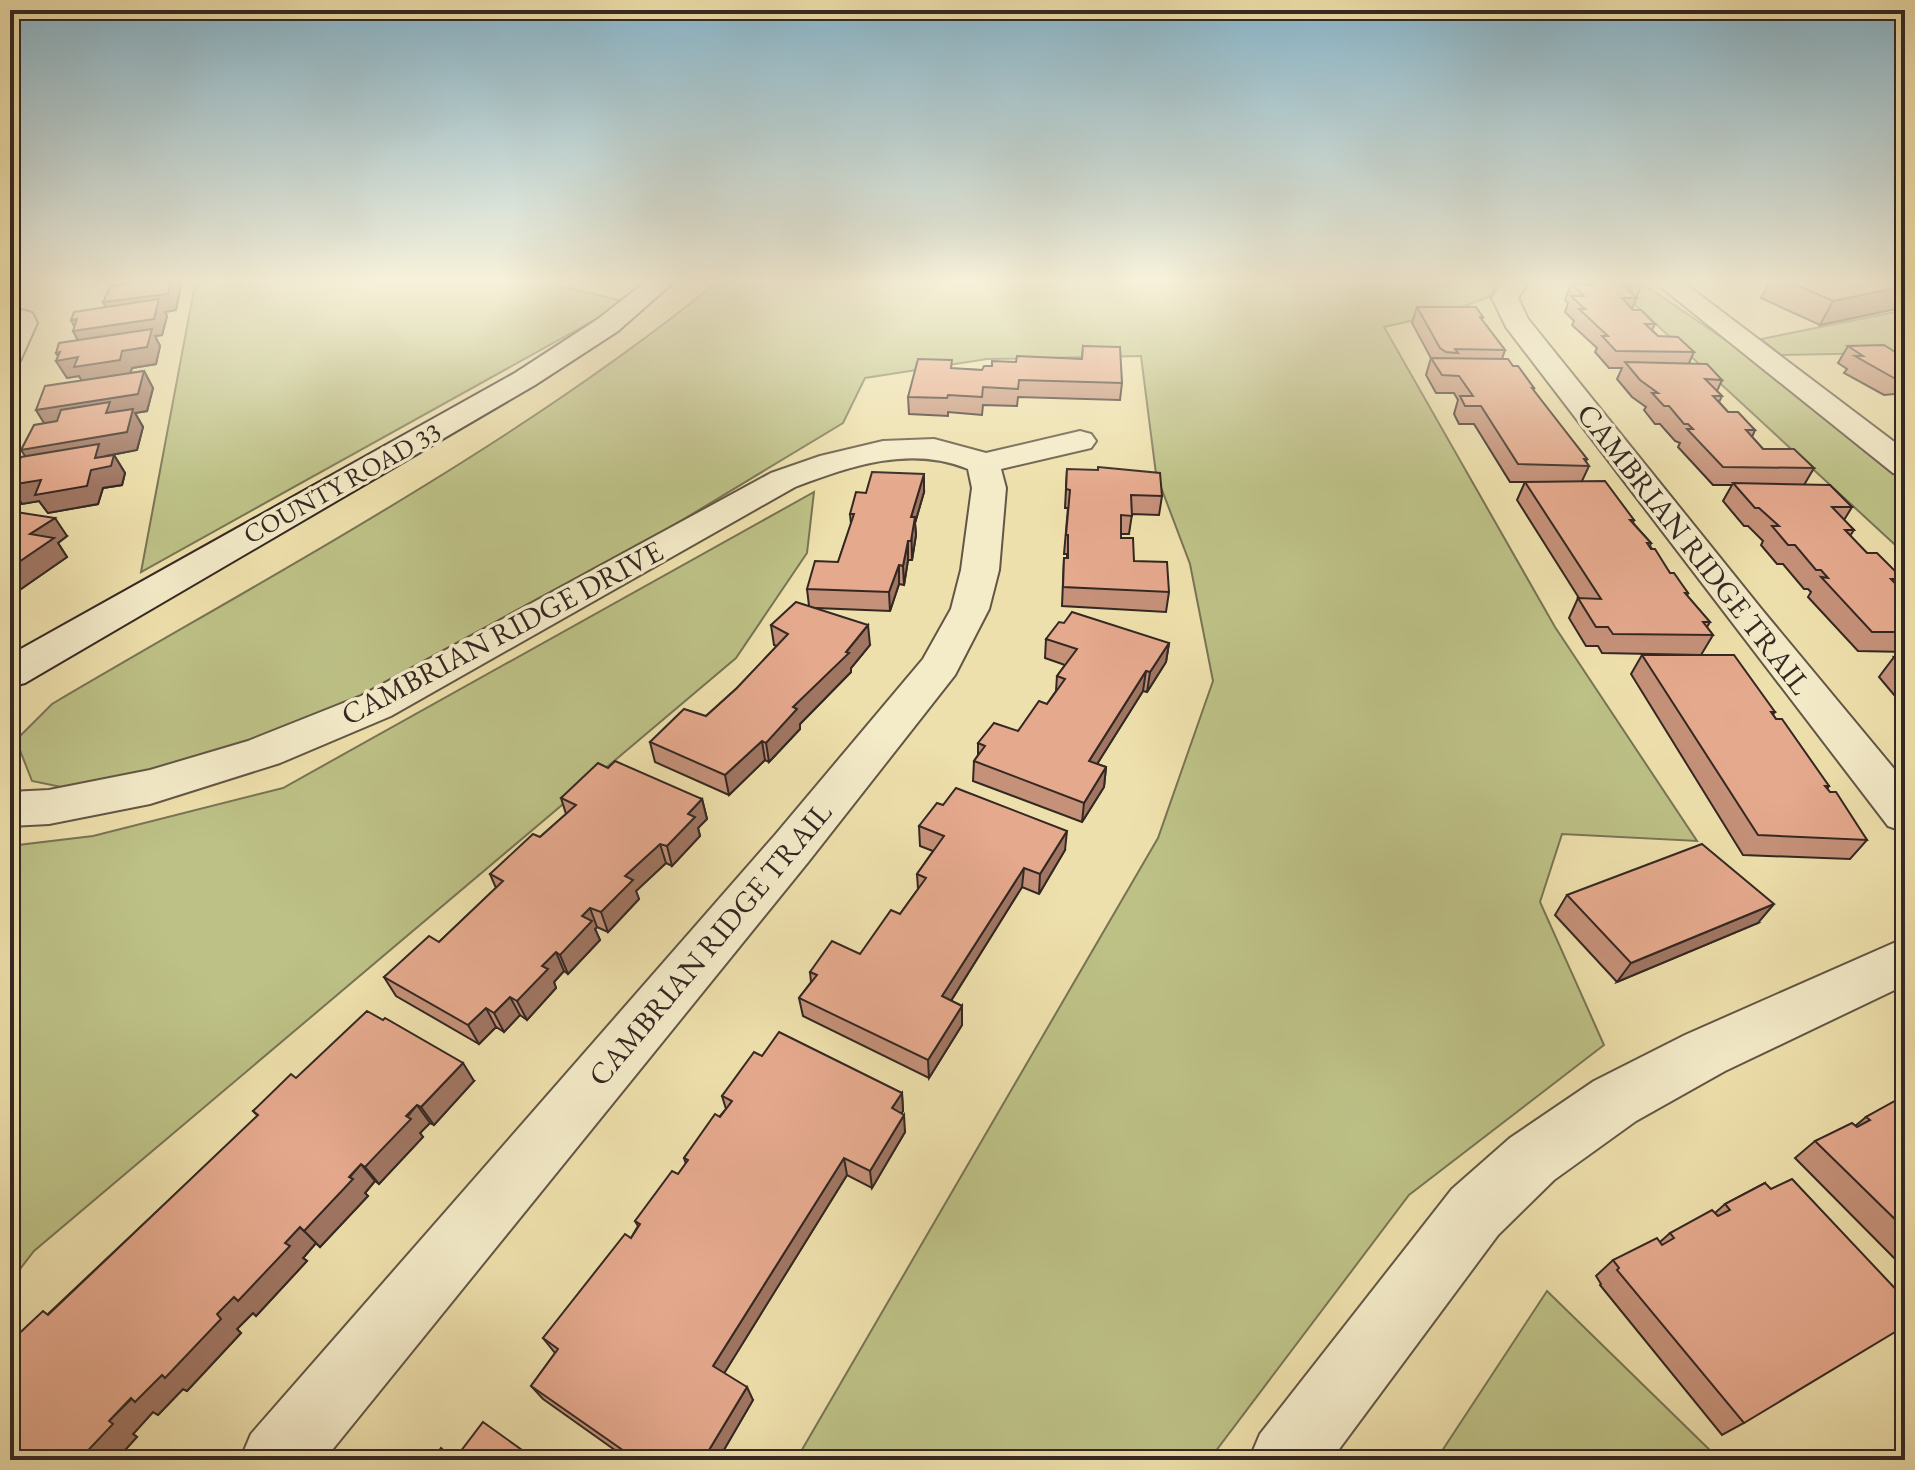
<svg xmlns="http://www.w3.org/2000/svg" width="1915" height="1470" font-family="'EB Garamond',serif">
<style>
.green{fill:#bdc186;stroke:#787454;stroke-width:2}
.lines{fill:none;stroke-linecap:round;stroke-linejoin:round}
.street-casing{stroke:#625645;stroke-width:4}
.secondary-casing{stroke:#342823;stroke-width:4}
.street{fill:#f4ebc9;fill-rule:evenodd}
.secondary{fill:#f4ebc9;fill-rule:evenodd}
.wall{fill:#c59179;stroke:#342823;stroke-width:2}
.shaded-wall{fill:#a07663;stroke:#342823;stroke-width:2}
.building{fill:#e5a98d;stroke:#342823;stroke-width:2}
.labels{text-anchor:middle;stroke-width:7;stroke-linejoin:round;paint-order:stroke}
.far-street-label{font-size:26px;fill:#342823;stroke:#f4ebc9}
.street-label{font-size:30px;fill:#342823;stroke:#f4ebc9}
</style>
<rect width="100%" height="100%" fill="#eee0ac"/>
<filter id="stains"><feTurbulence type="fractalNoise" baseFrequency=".0025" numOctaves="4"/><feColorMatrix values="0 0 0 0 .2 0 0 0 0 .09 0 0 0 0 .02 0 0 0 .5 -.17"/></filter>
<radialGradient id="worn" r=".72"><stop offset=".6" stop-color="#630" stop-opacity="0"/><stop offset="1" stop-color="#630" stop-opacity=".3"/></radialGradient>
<g class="green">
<polygon points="196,279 532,279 627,302 141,572"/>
<path d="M721,279H1498L1491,296L1446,313L1384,327L1555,627L1697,841L1562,834L1540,902L1604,1045L1409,1195L1209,1460H796L1158,838L1213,681L1190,564L1156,474L1141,356L987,359L865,378L843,423L439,667L247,743L140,777L66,788L32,781L16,740L52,704C279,570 516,446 721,279Z"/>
<polygon points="1622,284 1646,286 1764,366 1905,479 1905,554 1619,290"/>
<polygon points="1905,310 1905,356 1888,353 1781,355 1761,339"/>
<polygon points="814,492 807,553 736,658 34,1251 10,1282 10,846 93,836 283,788"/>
<polygon points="1547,1291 1720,1460 1436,1460"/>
</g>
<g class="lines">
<defs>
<g id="street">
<polygon points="1504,279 1530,279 1518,298 1528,319 1763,611 1905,782 1905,832 1888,826 1506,327 1492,298"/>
<polygon points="1651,279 1679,279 1905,450 1905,476 1893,473"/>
<polygon points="10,307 32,313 37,323 20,361 10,363"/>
<path d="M1080,431L1091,434L1096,441L1091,448L1001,469L1006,488L999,570L989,609L955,675L809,861L324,1460H240L251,1434L775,835L923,659L951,609L961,570L972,488L968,469C910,445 851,466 795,487L391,716L280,763L150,804L49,824L10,826V792L49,790L150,770L248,741L361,696L771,473L820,456L883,441L934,439L986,453Z"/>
<polygon points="1905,938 1905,985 1725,1071 1636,1121 1554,1180 1498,1235 1331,1460 1249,1460 1260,1434 1452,1189 1510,1138 1594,1081 1685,1035"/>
</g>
<polygon id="secondary" points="649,279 677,279 618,331 535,385 25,683 10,687 10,655 515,373 598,319"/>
</defs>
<use href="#street" class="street-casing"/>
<use href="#secondary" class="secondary-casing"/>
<use href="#street" class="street"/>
<use href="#secondary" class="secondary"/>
</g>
<g class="wall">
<polygon points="104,279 178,279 181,285 176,310 165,312 167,316 162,335 155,336 160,346 156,364 132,368 130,373 144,371 153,388 147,411 135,413 143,427 137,450 106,456 114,455 125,473 122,485 103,488 98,504 48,513 39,501 22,504 10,487 10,484 44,423 82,380 79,376 67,378 56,361 78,340 73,331 106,307 103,302 123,284"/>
<polygon points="1577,279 1634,279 1641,286 1632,309 1655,324 1652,330 1658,336 1694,352 1689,363 1722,380 1717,391 1722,396 1719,402 1728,412 1755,430 1752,437 1763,449 1814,468 1804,485 1852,507 1844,520 1854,530 1850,536 1867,553 1903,579 1898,586 1905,594 1905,652 1858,651 1808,597 1811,592 1808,589 1804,589 1783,564 1777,564 1761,545 1763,541 1748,526 1744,526 1723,501 1732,485 1713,485 1678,447 1680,443 1675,441 1660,424 1655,424 1644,410 1646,407 1632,397 1617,379 1622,368 1609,368 1595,352 1597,348 1572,325 1574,321 1565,312 1568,303 1565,300 1571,284 1575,284"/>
<polygon points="1771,279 1905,279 1905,307 1820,325 1761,298"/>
<polygon points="1417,307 1483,317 1482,320 1505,350 1502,359 1513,366 1534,388 1533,391 1587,459 1586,462 1589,466 1582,481 1634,520 1633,523 1651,543 1650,546 1670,573 1688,593 1687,596 1710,622 1707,627 1713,635 1701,655 1602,653 1598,646 1586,646 1569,618 1578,598 1579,598 1517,500 1525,482 1510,482 1474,424 1459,424 1454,414 1458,400 1454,393 1436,393 1426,375 1431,358 1412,323"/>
<polygon points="1083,346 1122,383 1120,400 1018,397 1017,406 983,405 982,415 948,412 948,416 909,414 908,397 952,369 982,370 992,366 1016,362 1082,359"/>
<polygon points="1848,346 1900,355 1905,355 1905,393 1884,395 1844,373 1847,369 1838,363"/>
<polygon points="1067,469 1162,496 1159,515 1132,514 1129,534 1121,534 1121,538 1134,561 1169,592 1166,612 1062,606 1064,558 1067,558 1067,554 1064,554 1068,508 1065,508"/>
<polygon points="924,492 915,523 916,535 912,560 908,560 904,585 899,584 890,611 814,608 870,645 851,668 851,672 800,724 800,729 769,762 765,760 729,795 655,762 650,742 706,716 737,688 777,646 774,645 771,625 809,606 807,589 838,562 851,524 850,514"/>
<polygon points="10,516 67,536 58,543 67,557 18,591 10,590"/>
<polygon points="1046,639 1169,643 1166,662 1147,692 1143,691 1097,764 1106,767 1104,787 1082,822 973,781 974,761 978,755 978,743 1018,731 1047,704 1056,691 1057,676 1065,665 1045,658"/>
<polygon points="1642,655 1775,712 1773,715 1829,786 1827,789 1867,840 1850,859 1743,855 1631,674"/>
<polygon points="1894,657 1905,658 1905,708 1879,677"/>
<polygon points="608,768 702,799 707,819 698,828 700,836 672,866 666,863 636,891 639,899 608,932 597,927 595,929 600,940 568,974 564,971 554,982 556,988 527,1020 520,1015 504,1032 496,1027 479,1044 396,996 384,977 439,942 496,888 490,874 540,837 566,814 561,798"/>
<polygon points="919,826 1065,850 1039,894 1022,887 951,1001 962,1006 962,1025 929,1078 803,1016 799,998 811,982 810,972 860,954 900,914 918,889 917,874 933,851 920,846"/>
<polygon points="1567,895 1758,923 1617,982 1555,915"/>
<polygon points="762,1056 902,1093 903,1111 901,1113 905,1132 872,1188 847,1175 724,1373 753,1400 718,1460 629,1460 543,1399 531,1386 555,1353 543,1338 631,1238 638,1226 635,1221 678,1174 686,1164 684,1158 726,1109 722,1096"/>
<polygon points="296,1078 474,1081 434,1125 430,1123 420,1133 423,1137 379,1184 375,1181 365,1193 368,1196 320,1247 316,1243 303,1258 307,1261 256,1316 253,1313 237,1329 241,1333 187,1391 183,1389 158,1415 153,1412 133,1434 137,1437 116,1460 48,1314 258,1116 253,1111"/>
<polygon points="1905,1098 1905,1269 1795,1158 1815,1141 1855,1126 1866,1117"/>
<polygon points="1765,1183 1744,1423 1722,1435 1600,1285 1601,1284 1596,1276 1613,1260 1660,1242 1670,1233 1715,1213 1725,1204"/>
</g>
<g class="shaded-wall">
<polygon points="10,279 47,279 10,284"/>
<polygon points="122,279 139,279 124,284"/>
<polygon points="171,279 178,279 181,285 176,310 165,312 167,316 162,335 155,336 160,346 156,364 132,368 129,377 84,385 79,376 67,378 56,361 60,360 56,353 82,348 73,331 76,330 71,320 112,318 103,302"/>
<polygon points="1905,286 1905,307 1820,325 1833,301"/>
<polygon points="144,371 153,388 147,411 135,413 143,427 137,450 106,456 110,462 114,455 125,473 122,485 103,488 98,504 48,513 39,501 22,504 10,485 33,468 21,450 47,428 36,410"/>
<polygon points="924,474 924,492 915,523 916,535 912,560 911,517"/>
<polygon points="55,518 67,536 58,543 67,557 18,591 10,580 10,568 30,534"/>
<polygon points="908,541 908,560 904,585 903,566"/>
<polygon points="899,565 899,584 890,611 889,592"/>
<polygon points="868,625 870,645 851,668 851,672 800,724 800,729 769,762 766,743 793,707 846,652"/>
<polygon points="1169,643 1166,662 1147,692 1150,672"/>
<polygon points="1146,671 1143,691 1087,780 1089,761"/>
<polygon points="762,741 765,760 729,795 725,775"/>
<polygon points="1106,767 1104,787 1082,822 1084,803"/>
<polygon points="702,799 707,819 698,828 700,836 672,866 667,846 688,814"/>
<polygon points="1067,831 1065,850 1039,894 1040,874"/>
<polygon points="660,844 666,863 636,891 639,899 608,932 601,912 625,876"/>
<polygon points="1024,868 1022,887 942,1015 942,996"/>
<polygon points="1774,904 1758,923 1617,982 1631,963"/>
<polygon points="590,908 597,927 595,929 600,940 568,974 560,955 582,916"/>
<polygon points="556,952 564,971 554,982 556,988 527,1020 517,1001 542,966"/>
<polygon points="510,997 520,1015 504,1032 494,1013"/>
<polygon points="962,1006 962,1025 929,1078 928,1060"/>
<polygon points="486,1008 496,1027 479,1044 468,1025"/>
<polygon points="463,1063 474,1081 434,1125 421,1107"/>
<polygon points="902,1093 903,1111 893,1126 892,1108"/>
<polygon points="417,1105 430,1123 420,1133 423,1137 379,1184 365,1167"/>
<polygon points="904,1115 905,1132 872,1188 870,1171"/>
<polygon points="844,1158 847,1175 720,1380 713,1366"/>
<polygon points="361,1164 375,1181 365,1193 368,1196 320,1247 304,1231"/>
<polygon points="300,1227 316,1243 303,1258 307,1261 256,1316 253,1313 237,1329 241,1333 187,1391 183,1389 158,1415 153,1412 133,1434 137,1437 116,1460 79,1460 109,1421 217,1314"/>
<polygon points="747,1387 753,1400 718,1460 703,1460"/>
</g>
<g class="building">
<polygon points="134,279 171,279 168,294 103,302 111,286 133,283"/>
<polygon points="1587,279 1634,279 1641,286 1624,286 1637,298 1622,298 1633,310 1641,310 1655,324 1645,324 1658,336 1678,337 1694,352 1616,351 1602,336 1608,336 1579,309 1585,309 1571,296 1584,296 1571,284 1594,285"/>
<polygon points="1783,279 1905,279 1905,286 1833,301"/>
<polygon points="159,299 154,319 73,331 77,319 71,320 74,312"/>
<polygon points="1417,307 1476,307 1483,317 1480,317 1505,350 1455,349 1458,353 1446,352 1440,348"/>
<polygon points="152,329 147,347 122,351 120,360 74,367 78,357 56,361 60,352 56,353 59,343"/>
<polygon points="1884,345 1900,355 1905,355 1905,377 1894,378 1855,356 1863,356 1848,346"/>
<polygon points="1083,346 1120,347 1122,383 1019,380 1018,389 983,387 982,397 948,395 947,398 908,397 918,359 952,360 951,368 982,370 984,366 992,366 992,361 1016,362 1017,356 1082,359"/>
<polygon points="1431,358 1508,359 1513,366 1518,366 1534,388 1532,388 1587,459 1584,459 1589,466 1518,464 1481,406 1465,406 1460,396 1473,396 1459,376 1442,375"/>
<polygon points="1625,362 1707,364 1722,380 1705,379 1722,396 1713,396 1728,412 1738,412 1755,430 1746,430 1763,449 1794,449 1814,468 1723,467 1687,429 1693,429 1688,424 1684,424 1669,406 1664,406 1652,393 1658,393 1640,380"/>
<polygon points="144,371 138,394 36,410 45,386"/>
<polygon points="110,402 106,413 133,409 127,432 21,450 34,425 57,421 61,410"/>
<polygon points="99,444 95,458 114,455 111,466 91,470 87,486 35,495 41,480 10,485 21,457"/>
<polygon points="1098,467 1160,473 1162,496 1131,495 1132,516 1121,515 1121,538 1133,538 1134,561 1167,562 1169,592 1063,587 1064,558 1068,558 1068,535 1066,535 1070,490 1066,489 1067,469 1098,470"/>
<polygon points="872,472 924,474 911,517 915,517 911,541 908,541 903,566 899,565 889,592 807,589 815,561 838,562 854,514 850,514 856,492 866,493"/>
<polygon points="1605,481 1634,520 1630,520 1651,543 1647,543 1651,549 1655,549 1670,573 1674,573 1688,593 1685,593 1710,622 1703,622 1713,635 1613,634 1608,627 1596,627 1578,598 1601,599 1525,482"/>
<polygon points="1733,483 1830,485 1852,507 1832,507 1854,530 1845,530 1867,553 1877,553 1903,579 1891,579 1905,594 1905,632 1872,632 1821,577 1828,578 1821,570 1816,570 1795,545 1788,545 1772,526 1779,526 1759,508 1755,508"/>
<polygon points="16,512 55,518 30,534 54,538 10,568 10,516"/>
<polygon points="796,602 868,625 846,652 849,653 793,707 797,709 766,743 762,741 725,775 650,742 684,709 706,716 737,688 788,634 771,625"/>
<polygon points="1072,612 1169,643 1150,672 1146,671 1089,761 1106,767 1084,803 974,761 985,746 978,743 994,723 1018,731 1039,701 1047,704 1065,679 1057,676 1077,649 1046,639 1059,622 1064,623"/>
<polygon points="1642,655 1734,655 1775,712 1771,712 1776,719 1782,719 1829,786 1825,786 1830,792 1836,792 1867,840 1758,835"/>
<polygon points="1894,657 1905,658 1905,670"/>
<polygon points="615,761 702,799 688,814 695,817 667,846 660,844 625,876 633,880 601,912 590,908 582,916 592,921 560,955 556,952 542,966 548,969 517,1001 510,997 494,1013 486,1008 468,1025 384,977 429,936 439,942 503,881 490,874 533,834 540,837 576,805 561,798 598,763 608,768"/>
<polygon points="956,788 1067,831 1040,874 1024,868 942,996 962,1006 928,1060 799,998 817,975 810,972 832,941 860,954 891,910 900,914 926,878 917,874 944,836 919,826 937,803 943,805"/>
<polygon points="1702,844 1774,904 1631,963 1567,895"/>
<polygon points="367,1011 383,1020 385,1018 463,1063 421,1107 417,1105 406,1116 411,1119 365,1167 361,1164 349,1177 353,1179 304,1231 300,1227 285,1243 290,1246 238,1301 234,1297 217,1314 221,1319 165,1378 162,1375 135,1402 131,1398 109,1421 113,1424 79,1460 14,1460 10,1456 10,1342 43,1311 48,1315 258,1115 253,1111 291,1074 296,1078"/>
<polygon points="779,1032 902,1093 892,1108 904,1115 870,1171 844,1158 713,1366 747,1387 703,1460 637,1460 531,1386 558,1349 543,1338 625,1234 631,1238 640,1224 635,1221 672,1171 678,1174 688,1160 684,1158 715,1114 720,1117 732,1101 722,1096 754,1052 762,1056"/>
<polygon points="1902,1097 1905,1100 1905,1229 1815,1141 1852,1123 1857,1127 1870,1120 1866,1117"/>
<polygon points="1792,1179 1905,1299 1905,1326 1744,1423 1617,1270 1619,1268 1613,1260 1657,1238 1662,1245 1674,1238 1670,1233 1712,1210 1718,1216 1730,1210 1725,1204 1765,1183 1771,1189"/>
<polygon points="483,1422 536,1460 432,1460 441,1448 454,1460"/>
</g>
<linearGradient id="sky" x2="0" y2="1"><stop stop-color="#88b8cf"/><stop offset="0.58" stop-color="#f7f1da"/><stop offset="1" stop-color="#f7f1da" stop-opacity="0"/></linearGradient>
<rect width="1915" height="485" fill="url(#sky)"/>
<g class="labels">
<g class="far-street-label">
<text transform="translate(342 483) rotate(-29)" y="9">COUNTY ROAD 33</text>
</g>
<g class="street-label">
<text transform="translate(1694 549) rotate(52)" y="10">CAMBRIAN RIDGE TRAIL</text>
<text transform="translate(502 633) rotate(-28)" y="10">CAMBRIAN RIDGE DRIVE</text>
<text transform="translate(710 944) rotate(-50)" y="10">CAMBRIAN RIDGE TRAIL</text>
</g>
</g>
<rect width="1915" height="1470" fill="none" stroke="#eee0ac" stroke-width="40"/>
<rect x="12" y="12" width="1891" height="1446" fill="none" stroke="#342823" stroke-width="4"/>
<rect x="20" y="20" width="1875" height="1430" fill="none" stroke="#342823" stroke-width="2"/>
<rect width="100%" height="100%" filter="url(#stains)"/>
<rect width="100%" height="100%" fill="url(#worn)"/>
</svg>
